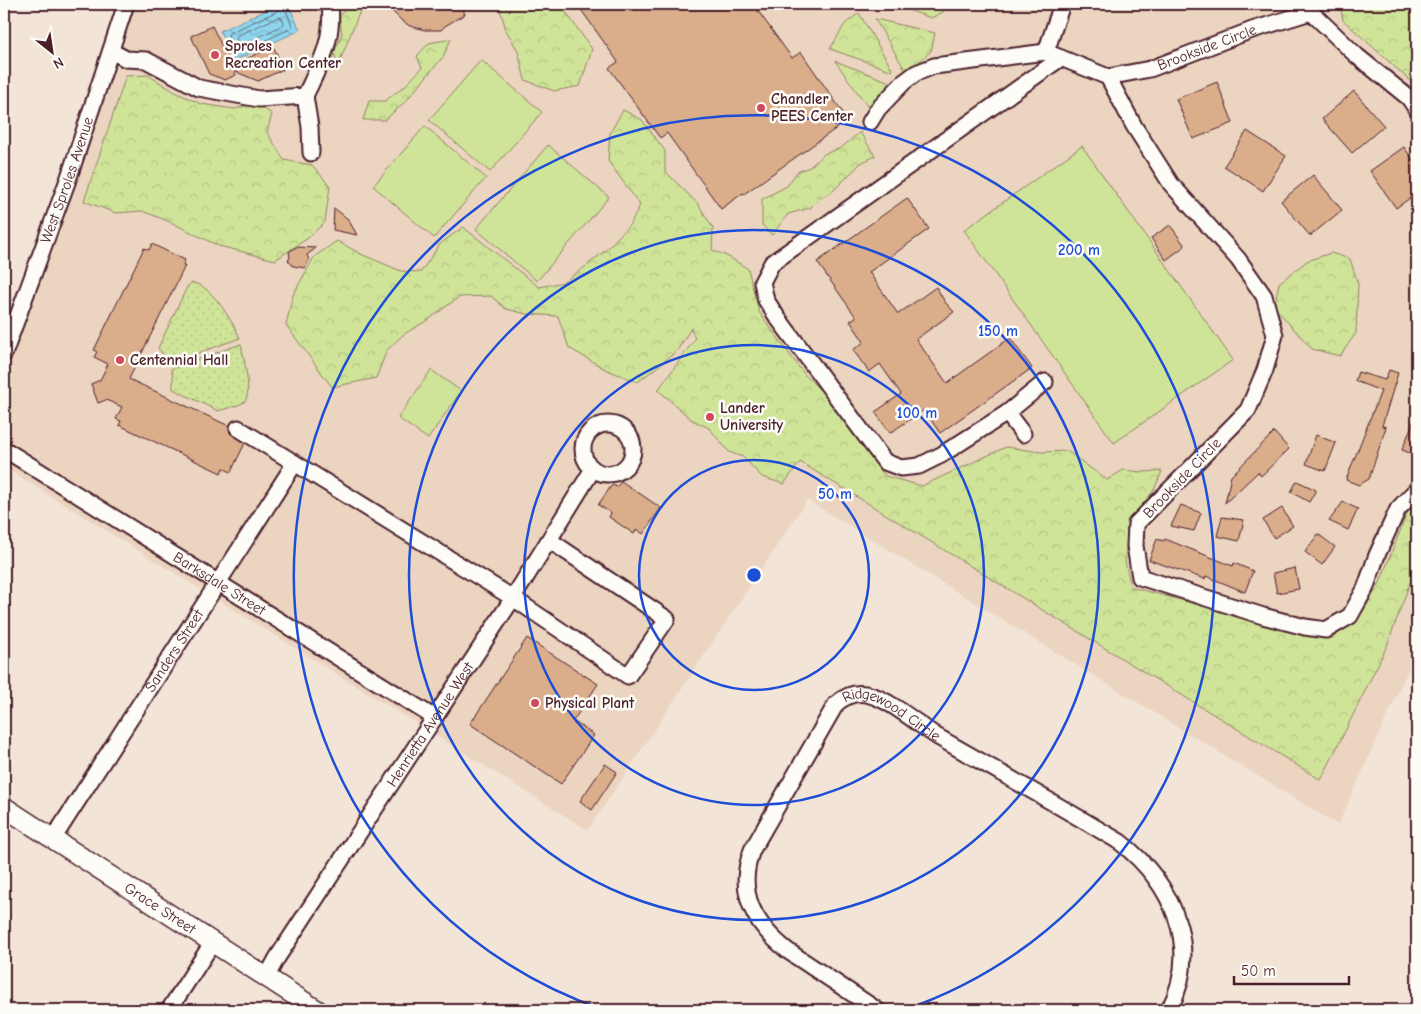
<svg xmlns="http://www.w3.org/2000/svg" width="1421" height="1014" font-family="'Comic Neue',sans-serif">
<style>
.built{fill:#ebd4c0}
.grass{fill:url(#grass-dots);stroke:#8d8262}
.forest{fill:url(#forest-crowns);stroke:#8d8262}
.garden{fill:#d0e499;stroke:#8d8262}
.water{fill:url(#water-waves);stroke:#728da0}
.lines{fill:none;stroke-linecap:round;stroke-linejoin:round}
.shore{stroke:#656879;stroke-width:1}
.building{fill:#daad8b;stroke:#4a1f2b}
.minor-casing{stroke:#4a1f2b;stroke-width:19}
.major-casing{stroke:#4a1f2b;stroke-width:22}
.minor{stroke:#fdfcf7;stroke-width:15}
.major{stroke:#fdfcf7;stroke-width:19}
.ring{fill:none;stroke:#1d4ed8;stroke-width:2.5}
.poi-dot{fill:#d1495b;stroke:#fdfcf7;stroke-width:2}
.labels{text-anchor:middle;stroke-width:5;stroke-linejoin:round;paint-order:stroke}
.poi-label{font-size:15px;font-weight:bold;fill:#4a1f2b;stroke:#fdfcf7;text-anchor:start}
.street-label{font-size:15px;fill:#4a1f2b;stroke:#fdfcf7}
.centre{fill:#1d4ed8;stroke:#fdfcf7;stroke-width:2.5}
.ring-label{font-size:15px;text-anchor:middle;font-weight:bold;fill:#1d4ed8;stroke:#fdfcf7;stroke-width:5;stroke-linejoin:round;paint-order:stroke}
</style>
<defs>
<pattern id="grass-dots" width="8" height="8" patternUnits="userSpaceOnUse" patternTransform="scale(1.25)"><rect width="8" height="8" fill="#d0e499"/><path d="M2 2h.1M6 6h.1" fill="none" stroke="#b4c384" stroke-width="1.8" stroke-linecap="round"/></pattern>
<pattern id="forest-crowns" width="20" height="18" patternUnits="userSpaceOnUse" patternTransform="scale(1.25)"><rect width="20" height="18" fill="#d0e499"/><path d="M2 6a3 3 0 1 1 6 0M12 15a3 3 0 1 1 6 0" fill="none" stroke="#b4c384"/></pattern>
<pattern id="water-waves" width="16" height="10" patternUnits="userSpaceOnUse" patternTransform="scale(1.25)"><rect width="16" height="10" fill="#8dd6ee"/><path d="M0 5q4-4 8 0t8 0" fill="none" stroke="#7bb7cc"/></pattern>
</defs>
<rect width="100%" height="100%" fill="#f2e4d7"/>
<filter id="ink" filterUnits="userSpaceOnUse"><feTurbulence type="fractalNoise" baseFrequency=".02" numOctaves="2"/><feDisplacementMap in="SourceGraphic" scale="10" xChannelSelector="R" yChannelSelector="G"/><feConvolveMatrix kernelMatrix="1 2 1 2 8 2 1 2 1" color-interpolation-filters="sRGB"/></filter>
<g filter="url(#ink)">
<polygon class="built" points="131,4 1417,4 1417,650 1338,825 807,500 588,830 4,467 4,366"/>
<g class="grass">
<path d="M191,283C210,282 233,323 240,338L170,363L158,348L187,287Z"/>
<path d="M241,344C243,355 253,395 244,402C237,407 226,408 218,411L173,389V377L171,369Z"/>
</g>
<g class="forest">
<polygon points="351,4 377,4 378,7 360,11 338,65 334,53 342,34 339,16"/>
<polygon points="505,4 560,4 592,49 580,86 554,91 525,80 518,51 506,30 500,9"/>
<polygon points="883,4 944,4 943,12 931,18 900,7 890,8"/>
<polygon points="1340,4 1417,4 1417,87 1343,20"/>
<polygon points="859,13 893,71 830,49 845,24"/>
<polygon points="875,19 935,33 931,51 907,73"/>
<polygon points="451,39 443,57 405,102 385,120 363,120 369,101 385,101 406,85 422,68 417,56 429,43"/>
<polygon points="835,61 895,84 870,110"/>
<polygon points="148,75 175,92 201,104 235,109 255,103 272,114 267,132 284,160 312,165 330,186 325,222 308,238 275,260 219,246 168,221 142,211 116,213 84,201 126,76"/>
<polygon points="623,110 642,120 665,151 665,171 698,204 713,228 712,250 729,257 748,269 759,312 804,374 836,406 862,446 885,476 922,486 1006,447 1041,452 1067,451 1107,480 1123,470 1141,472 1162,471 1154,490 1128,523 1125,561 1131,587 1330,639 1357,621 1379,585 1407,513 1417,502 1417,563 1387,646 1321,780 800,462 784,484 762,477 743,457 729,452 709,428 692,420 658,390 695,339 691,328 677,351 638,382 607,370 569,348 558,316 527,314 506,309 491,296 459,297 428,320 404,334 387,350 376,378 332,387 286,325 293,295 314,257 337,241 363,255 401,271 421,272 440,244 463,227 539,287 564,282 585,267 608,248 631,223 640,205 608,161 610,133"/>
<polygon points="860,132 875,156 861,163 832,192 820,198 810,208 788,214 772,235 762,225 762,199 787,186 797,172 810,167 824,154 841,148"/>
<polygon points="1331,253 1350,259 1358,284 1356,333 1340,356 1312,349 1274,307 1279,283 1307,261"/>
</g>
<g class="garden">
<polygon points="481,60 542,112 490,172 429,120"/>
<polygon points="425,126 486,178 434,238 373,186"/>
<polygon points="548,145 609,197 537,281 476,229"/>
<polygon points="1082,146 1233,360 1114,443 964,230"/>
<polygon points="431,370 461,391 428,439 398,418"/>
</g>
<polygon class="water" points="280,4 288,4 300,30 234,61 220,31"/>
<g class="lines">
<g class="shore">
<polygon points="282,7 285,8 292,26 292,28 239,53 236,52 228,36 229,33 278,11"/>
<polygon points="279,17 282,18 284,23 283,25 242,45 239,44 236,38 237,36"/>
</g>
</g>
<g class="building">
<polygon points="385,4 460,4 465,14 445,26 441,30 425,30 410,26 402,21"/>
<polygon points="577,4 753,4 792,58 801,52 848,120 744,194 743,193 721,209 667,133 660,138 609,68 618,62"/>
<polygon points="212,26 232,66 273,46 284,69 258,81 234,71 236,75 225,80 209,74 191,36"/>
<polygon points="1217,82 1233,123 1193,139 1176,99"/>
<polygon points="1354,91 1384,126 1352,153 1322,119"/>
<polygon points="1247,131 1286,156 1263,191 1224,166"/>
<polygon points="1404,147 1417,166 1417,193 1396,208 1370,171"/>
<polygon points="1313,175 1342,210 1310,236 1281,201"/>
<polygon points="907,198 929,229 869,272 898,314 936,287 945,302 954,312 916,339 947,383 1010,338 1032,368 940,433 924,410 890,433 875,412 901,394 880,364 869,372 853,350 864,342 850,321 856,317 817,262"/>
<polygon points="334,208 348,219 357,235 333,230"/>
<polygon points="1170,225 1185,246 1166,260 1151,238"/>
<polygon points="152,244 185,260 183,265 185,266 129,379 229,426 230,433 245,443 231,472 223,468 221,473 119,425 121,421 116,419 122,407 106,400 98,403 91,384 100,380 108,364 94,357 97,352 94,350 144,248 149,250"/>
<polygon points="296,247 316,248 307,255 309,260 305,268 293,266 288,260 290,258 289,252"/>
<polygon points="1389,370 1398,373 1382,426 1386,427 1369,479 1359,485 1346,480 1381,391 1355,381 1358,372 1385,380"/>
<polygon points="1417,413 1417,456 1402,450"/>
<polygon points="1274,432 1289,449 1261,476 1258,472 1225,503 1231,476"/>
<polygon points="1316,435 1336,443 1325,471 1306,464"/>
<polygon points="621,481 661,508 643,534 637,529 634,534 609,517 611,513 598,505 612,485 617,487"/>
<polygon points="1297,481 1316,490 1309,502 1291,492"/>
<polygon points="1343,502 1358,509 1348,530 1329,521"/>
<polygon points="1181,505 1201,513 1194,531 1171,526"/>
<polygon points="1282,508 1293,526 1274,538 1263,520"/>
<polygon points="1222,517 1244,520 1239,541 1217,536"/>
<polygon points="1318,534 1335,547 1322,565 1305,552"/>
<polygon points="1157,539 1164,541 1165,539 1233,566 1234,563 1253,571 1245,592 1206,576 1205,579 1149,560"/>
<polygon points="1295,568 1299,589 1277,593 1273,573"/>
<polygon points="527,638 598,684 573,721 594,735 561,784 470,724"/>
<polygon points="605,764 617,772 592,810 580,801"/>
</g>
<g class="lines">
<defs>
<g id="minor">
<path id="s1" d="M1062,4L1046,52L1108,77L1150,69L1252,30L1311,12L1357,56L1409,98L1417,110"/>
<path d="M111,51L126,59L146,60L199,88L259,99L305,96C320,64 334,41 330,4"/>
<polyline points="1108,77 1134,126 1171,184 1238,259 1264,296 1275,335 1265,370 1248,410 1136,524 1135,546 1140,577 1263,616 1305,627 1326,630 1350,616 1365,589 1377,555 1398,509 1417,489"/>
<polyline points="305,96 310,127 311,153"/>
<polyline points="870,122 878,109 904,82 916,73 934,66 1046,52"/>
<path id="s2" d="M4,354L69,177L126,4"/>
<polyline points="1007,413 1045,382"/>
<circle cx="608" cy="449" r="25"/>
<polyline points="238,428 513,598 628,676 667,619 549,540"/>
<polyline points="1023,434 1007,413 941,455 919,466 901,468 885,462 777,317 766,300 762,282 772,263 1061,58"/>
<path id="s3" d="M4,449L435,718"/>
<path id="s4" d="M53,839L295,463"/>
<path id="s5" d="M266,978L277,958L513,598L593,469"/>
<polyline points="169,1010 213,942"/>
<path id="s6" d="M877,1010L788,951C754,924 736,893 752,850L836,704C846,695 857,691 870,695C890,700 919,725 938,737C999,772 1060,806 1120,842C1172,883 1202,947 1169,1010"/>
</g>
<g id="major">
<path id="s7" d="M4,807L317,1010"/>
</g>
</defs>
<use href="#minor" class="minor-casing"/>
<use href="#major" class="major-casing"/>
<use href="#minor" class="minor"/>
<use href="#major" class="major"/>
</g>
</g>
<g class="ring">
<circle cx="754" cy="575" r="115"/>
<circle cx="754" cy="575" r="230"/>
<circle cx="754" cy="575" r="345"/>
<path d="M604 1010A460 460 0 1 1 904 1010"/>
</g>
<g class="poi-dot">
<circle cx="215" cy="55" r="5"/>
<circle cx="761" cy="108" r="5"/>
<circle cx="120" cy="360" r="5"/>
<circle cx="710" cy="417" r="5"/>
<circle cx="535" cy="703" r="5"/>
</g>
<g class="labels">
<g class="poi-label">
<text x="225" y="51">Sproles<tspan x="225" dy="17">Recreation Center</tspan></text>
<text x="771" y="104">Chandler<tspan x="771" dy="17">PEES Center</tspan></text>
<text x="130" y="365">Centennial Hall</text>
<text x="720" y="413">Lander<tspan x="720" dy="17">University</tspan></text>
<text x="545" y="708">Physical Plant</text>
</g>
<g class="street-label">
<text dy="5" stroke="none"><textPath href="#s1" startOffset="221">Brookside Circle</textPath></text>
<text dy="5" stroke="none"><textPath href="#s2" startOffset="185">West Sproles Avenue</textPath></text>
<text transform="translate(1182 478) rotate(-46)" y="5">Brookside Circle</text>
<text dy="5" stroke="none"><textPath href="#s3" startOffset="254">Barksdale Street</textPath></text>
<text dy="5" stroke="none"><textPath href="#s4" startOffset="224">Sanders Street</textPath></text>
<text dy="5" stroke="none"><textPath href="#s6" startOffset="455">Ridgewood Circle</textPath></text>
<text dy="5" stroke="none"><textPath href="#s5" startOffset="302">Henrietta Avenue West</textPath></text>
<text dy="5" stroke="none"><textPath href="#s7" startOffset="186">Grace Street</textPath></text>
</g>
</g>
<circle cx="754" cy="575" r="8" class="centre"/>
<g class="ring-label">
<text x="1079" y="255">200 m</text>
<text x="998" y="336">150 m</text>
<text x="917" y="418">100 m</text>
<text x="835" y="499">50 m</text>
</g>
<rect width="1421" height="1014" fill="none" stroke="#fdfcf7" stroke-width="20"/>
<rect x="10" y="10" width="1401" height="994" fill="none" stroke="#4a1f2b" stroke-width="2" filter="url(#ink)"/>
<g transform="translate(52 52) rotate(150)" stroke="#fdfcf7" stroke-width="4" paint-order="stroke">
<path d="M0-4L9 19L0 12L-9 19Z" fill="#4a1f2b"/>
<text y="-8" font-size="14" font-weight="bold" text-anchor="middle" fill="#4a1f2b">N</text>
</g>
<path d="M1234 976v8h115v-8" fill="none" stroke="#4a1f2b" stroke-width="2.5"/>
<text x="1241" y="976" font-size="15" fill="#4a1f2b" stroke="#fdfcf7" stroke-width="4" paint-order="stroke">50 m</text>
</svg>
